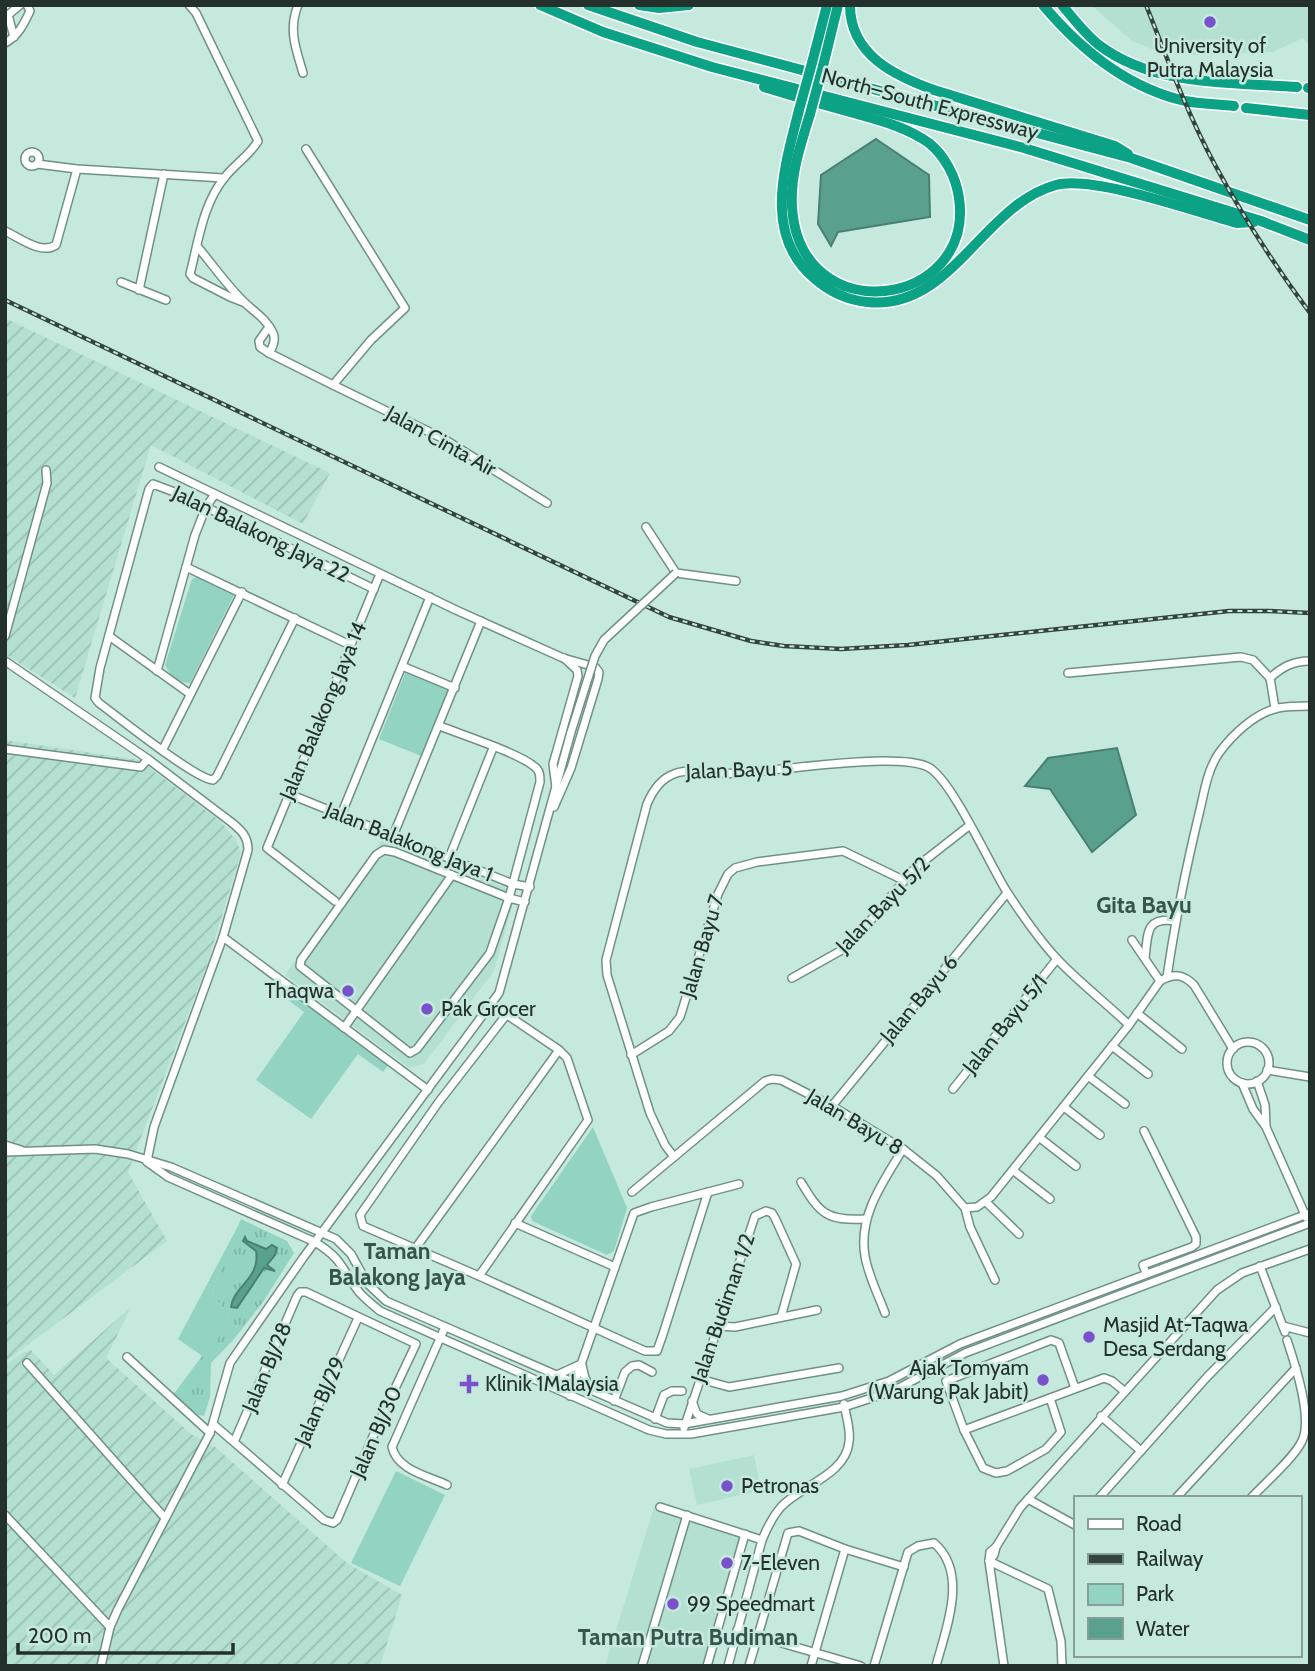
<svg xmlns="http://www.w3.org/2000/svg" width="1315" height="1671" font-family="Cabin,sans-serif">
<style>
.built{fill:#b4e0d2}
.industrial{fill:url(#industrial-furrows)}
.grass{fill:url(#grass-tufts)}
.park{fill:#93d3c1}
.water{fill:#59a18e;stroke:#497f71;stroke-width:2}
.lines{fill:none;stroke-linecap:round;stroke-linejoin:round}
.minor-casing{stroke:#709086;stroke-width:10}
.highway-casing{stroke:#fff;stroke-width:13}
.minor{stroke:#fff;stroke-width:7}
.highway{stroke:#0ba286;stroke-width:10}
.rail-casing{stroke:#33433e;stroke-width:4.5}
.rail{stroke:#c6e9de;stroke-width:2;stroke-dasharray:5;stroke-linecap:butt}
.minor-bridge-casing{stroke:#709086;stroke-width:10;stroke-linecap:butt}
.highway-bridge-casing{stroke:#fff;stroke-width:13;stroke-linecap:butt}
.minor-bridge{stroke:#fff;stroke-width:7}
.highway-bridge{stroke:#0ba286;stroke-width:10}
.poi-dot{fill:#7951cb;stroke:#c6e9de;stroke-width:2.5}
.labels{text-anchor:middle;stroke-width:5;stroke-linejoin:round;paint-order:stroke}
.poi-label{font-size:21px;fill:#23302c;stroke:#c6e9de;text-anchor:start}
.street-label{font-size:21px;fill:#23302c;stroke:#c6e9de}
.neighbourhood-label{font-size:23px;font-weight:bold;fill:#37554d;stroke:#c6e9de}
</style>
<defs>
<pattern id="industrial-furrows" width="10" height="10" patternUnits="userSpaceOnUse" patternTransform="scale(1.75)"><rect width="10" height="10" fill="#b4e0d2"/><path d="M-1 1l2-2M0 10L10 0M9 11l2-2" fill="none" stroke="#9ac0b4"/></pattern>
<pattern id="grass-tufts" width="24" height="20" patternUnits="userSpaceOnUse" patternTransform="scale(1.75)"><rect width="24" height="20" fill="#93d3c1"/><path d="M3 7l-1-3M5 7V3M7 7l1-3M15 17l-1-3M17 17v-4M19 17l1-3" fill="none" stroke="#7eb5a6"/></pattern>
</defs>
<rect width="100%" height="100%" fill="#c6e9de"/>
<g class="built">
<polygon points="1091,5 1310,5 1310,47 1303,38 1273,52 1189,55 1172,44 1154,50 1132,41"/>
<polygon points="382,840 516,892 494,971 424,1064 409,1068 285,975"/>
<polygon points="754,1455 761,1490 697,1505 689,1469"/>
<polygon points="654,1507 741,1536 704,1666 605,1666"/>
</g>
<g class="industrial">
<polygon points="5,318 330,473 303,524 151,445 75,698 5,654"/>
<polygon points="5,740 139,760 220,821 236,840 241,853 207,965 128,1172 167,1241 5,1362"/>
<polygon points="131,1307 106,1358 191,1434 215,1447 347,1563 402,1595 380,1666 5,1666 5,1365 22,1353 31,1350 54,1375"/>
</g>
<polygon class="grass" points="241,1219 287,1241 294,1253 263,1302 235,1338 211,1363 210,1397 204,1416 198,1415 173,1395 202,1356 205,1358 229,1316 212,1294 217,1277 241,1227 238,1226"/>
<g class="park">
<path d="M196,577L235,593L190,683C177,683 170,676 165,665L192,579Z"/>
<polygon points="406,671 449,689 421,756 379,739"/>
<polygon points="288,989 389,1064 383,1072 358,1054 311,1119 256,1080 304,1012 283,996"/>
<polygon points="593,1127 627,1208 614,1251 607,1255 532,1221 531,1216"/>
<polygon points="238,1226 242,1228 217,1277 212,1294 229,1316 227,1325 205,1358 178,1339"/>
<polygon points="396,1471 445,1495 400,1586 351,1563"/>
</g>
<g class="water">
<polygon points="876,139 929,175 930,217 838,232 831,246 818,224 821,175"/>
<polygon points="1117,748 1136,815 1092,852 1050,789 1025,786 1048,758"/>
<path d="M245,1237L247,1241L266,1249L272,1245L277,1248L275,1255L267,1265L275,1271L264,1268L237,1308L231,1307C233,1287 261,1278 256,1251L243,1241Z"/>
</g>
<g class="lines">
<defs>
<g id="minor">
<path d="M189,5L196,13L258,141C250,155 235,164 225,177C203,203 198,243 190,274L193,278L230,297L243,302"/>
<path d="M298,5C288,30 296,49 303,73"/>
<polyline points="14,37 8,15 20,5"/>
<path d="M5,43C18,36 24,24 30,11L27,5"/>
<circle cx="32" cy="159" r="7"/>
<polyline points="37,164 77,169 223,178"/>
<path d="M5,231C20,238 41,255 56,245L77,169"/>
<path d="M197,246C212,264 226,284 243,301C253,311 267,319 273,333C276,340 273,347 269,353L333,385L371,340L405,308L306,149"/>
<polyline points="121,282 166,300"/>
<polyline points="139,290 164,174"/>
<polyline points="269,353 260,347 259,341 269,327"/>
<polyline points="333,385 444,439 547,503"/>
<polyline points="159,467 456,610 563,658 595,667 599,672 598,679 571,768 554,807"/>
<polyline points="646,527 676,573 736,581"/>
<polyline points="186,567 350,645"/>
<path d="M295,618L217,776L213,780C195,779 118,717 99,703L95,698L100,668L149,489L153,484L177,493L374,589"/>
<polyline points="5,636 47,483 46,470"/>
<polyline points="109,636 190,694"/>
<path d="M5,661L148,759L231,822C241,830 248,836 248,850L223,937L154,1127L147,1161"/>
<polyline points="402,666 455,688"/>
<polyline points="157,671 195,535 206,507 215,494"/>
<polyline points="1068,673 1241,657 1253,660 1270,678"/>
<path d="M1275,708L1270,678C1282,667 1293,661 1310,661"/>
<path d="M440,726C462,735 519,753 535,767C540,771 540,776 540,782L509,898L490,953L417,1049L410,1053L300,966L301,960L376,855L384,850L395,852L509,898L525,902"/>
<polyline points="5,749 141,767 148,759"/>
<polyline points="163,749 242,592"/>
<polyline points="556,787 553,764 578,676 577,670 564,658"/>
<polyline points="289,794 513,884 530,887"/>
<polyline points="341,815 430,597"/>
<polyline points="393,836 481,621"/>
<polyline points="449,858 493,748"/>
<polyline points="335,901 267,848 380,574"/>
<polyline points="223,937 428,1090"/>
<polyline points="1132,940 1160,981"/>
<path d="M1145,958C1148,934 1145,916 1176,921"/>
<path d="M1167,977C1175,922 1186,868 1199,814C1204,794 1207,770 1219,753C1232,735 1255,713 1278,708C1288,706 1299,706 1310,706"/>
<polyline points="792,978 849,946 915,868 970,825"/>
<polyline points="1137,1013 1182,1049"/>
<polyline points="507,1014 438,1103 360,1215 363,1226 479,1276 645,1351 657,1351 663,1334 708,1192"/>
<polyline points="344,1028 452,875"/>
<circle cx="1248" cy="1063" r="21"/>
<polyline points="1112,1046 1148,1074"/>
<polyline points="631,1055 669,1031 680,1017 718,894 728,874 735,868 757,862 843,851 903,880"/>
<polyline points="1267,1070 1310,1077"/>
<polyline points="1088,1076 1125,1104"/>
<polyline points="1257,1081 1265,1105 1266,1125"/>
<polyline points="1242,1083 1253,1109 1266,1127 1306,1217"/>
<polyline points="953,1089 1057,959"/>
<polyline points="832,1106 1007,893"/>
<polyline points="1064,1107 1100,1135"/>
<polyline points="1144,1131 1196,1237 1196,1244 1192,1247 1143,1265 1146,1273"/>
<polyline points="1040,1138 1076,1166"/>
<polyline points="5,1145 21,1150"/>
<polyline points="5,1152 95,1149 128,1154 171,1167 336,1239 351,1254 367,1283 386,1301 667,1423 684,1424 842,1396 889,1381 960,1344 1310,1213"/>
<path d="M674,1157L665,1145L650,1113L607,975L606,960L647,804C668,754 702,777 743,773C783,770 896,752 928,767C951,778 991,867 1007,892C1020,912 1042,943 1058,960C1080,983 1106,1003 1129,1025"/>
<path d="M147,1162L168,1177L315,1242C344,1260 341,1269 359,1292C365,1299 373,1305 380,1311L649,1430L666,1434H691L844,1407L893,1391L965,1353L1310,1223"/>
<polyline points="1014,1171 1050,1199"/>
<path d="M801,1182C820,1214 827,1221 865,1219"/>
<polyline points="632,1192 765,1081 772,1079 781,1080 832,1106 903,1149 937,1176 965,1208 970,1227 995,1280"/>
<polyline points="986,1202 1019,1234"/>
<path d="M965,1208L977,1207L991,1197L1129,1025L1160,981C1174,973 1183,974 1194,985L1233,1049"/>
<polyline points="515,1223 615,1267"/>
<polyline points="415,1249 559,1050"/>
<polyline points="1260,1266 1285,1332"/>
<polyline points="479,1276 588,1120 567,1058 559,1050 491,1004"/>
<path d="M885,1313C878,1294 868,1275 865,1256C858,1216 883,1182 903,1149"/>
<polyline points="718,1326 735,1327 817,1310"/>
<polyline points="1283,1326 1310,1333"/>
<path d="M445,1327L392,1447C397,1470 428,1476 447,1485"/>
<polyline points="127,1357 210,1433"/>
<polyline points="27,1363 165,1518"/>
<polyline points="582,1365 585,1378 591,1389"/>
<polyline points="557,1375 581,1364"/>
<polyline points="700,1379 729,1387 839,1368"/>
<polyline points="570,1396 634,1213 651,1207 739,1184"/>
<polyline points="1050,1398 1061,1432 1046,1449 1007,1471 996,1473 983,1468 964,1430 946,1381 1051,1340 1059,1343 1075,1388"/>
<polyline points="614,1401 625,1372 632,1366 639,1365 652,1372"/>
<polyline points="692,1401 697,1414 708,1419"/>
<polyline points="1101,1416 1141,1451"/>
<polyline points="655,1419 664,1395 672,1391 682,1391"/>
<polyline points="213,1424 324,1520 333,1523 337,1520 381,1418 416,1344 306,1292 300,1292 297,1296 234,1442"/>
<polyline points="684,1428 755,1216 766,1211 772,1213 775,1218 796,1264 781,1317"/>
<polyline points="964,1430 1104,1378 1112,1381 1124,1391"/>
<polyline points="282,1485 358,1318"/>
<polyline points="1099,1498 1207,1377 1276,1307"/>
<polyline points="1176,1498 1296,1368"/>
<path d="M1251,1498C1265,1483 1294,1458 1302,1441C1313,1418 1295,1364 1287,1340"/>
<polyline points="1028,1499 1075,1525"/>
<polyline points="660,1507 762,1540"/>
<polyline points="5,1515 110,1627"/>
<polyline points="996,1547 1020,1508 1217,1290 1242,1273 1310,1249"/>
<polyline points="989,1561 1048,1589 1061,1641 1062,1666"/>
<polyline points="989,1561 994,1555 996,1547 990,1552 989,1561 1004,1666"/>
<polyline points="737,1630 861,1666"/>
<polyline points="101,1666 110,1627 118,1609 210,1433 230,1363 303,1258 499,993 571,732"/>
<polyline points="642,1666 687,1515"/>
<polyline points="707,1666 745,1534"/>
<path d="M728,1666L762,1540C767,1528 772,1517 781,1507C800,1486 846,1475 849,1442C851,1430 846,1416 844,1404"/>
<polyline points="749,1666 788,1533 799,1531 845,1549 904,1567"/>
<polyline points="811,1666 845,1549"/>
<path d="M874,1666L908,1552L918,1546L934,1543C969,1573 946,1628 936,1666"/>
</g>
<g id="highway">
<polyline points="540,5 603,32 712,67 1024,148 1261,221 1310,240"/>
<polyline points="588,5 697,42 1131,158 1310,220"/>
<polyline points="639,5 659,8 689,5"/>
<path d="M850,5C850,55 895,76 934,90L1115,146L1128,154"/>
<path d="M1043,5C1080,49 1128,88 1185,101C1201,104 1218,104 1234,106"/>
<path d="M1062,5C1073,18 1085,34 1099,45C1154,87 1232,82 1297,87"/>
<polyline points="812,63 827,5"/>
<polyline points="823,66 838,5"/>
<path d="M764,87C793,96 821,104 850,112C878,120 905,126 929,143C945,156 956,177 959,198C975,308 800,333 792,207C790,174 801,144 810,114"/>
<polyline points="1308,88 1310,88"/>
<polyline points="1246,108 1310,115"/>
<path d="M799,110C785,166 762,235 815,279C830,292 847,300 867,302C952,311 982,205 1056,185C1093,175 1197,212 1237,223L1254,222"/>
</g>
</defs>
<use href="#minor" class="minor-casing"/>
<use href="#highway" class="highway-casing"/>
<use href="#minor" class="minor"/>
<use href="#highway" class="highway"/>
<defs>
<g id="rail">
<path d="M1146,5C1167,58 1187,113 1214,163C1242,215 1275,266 1310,313"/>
<polyline points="5,300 669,617 751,641 784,646 841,649 908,645 1229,611 1269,611 1310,613"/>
</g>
</defs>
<use href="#rail" class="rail-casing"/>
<use href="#rail" class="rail"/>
<defs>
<polyline id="minor-bridge" points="571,732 595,656 604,640 676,573"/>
<g id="highway-bridge">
<polyline points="799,110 812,63"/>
<polyline points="810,114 823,66"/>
</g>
</defs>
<use href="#minor-bridge" class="minor-bridge-casing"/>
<use href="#highway-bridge" class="highway-bridge-casing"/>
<use href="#minor-bridge" class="minor-bridge"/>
<use href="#highway-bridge" class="highway-bridge"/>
</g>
<g class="poi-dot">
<circle cx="1210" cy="22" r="7"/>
<circle cx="348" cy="991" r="7"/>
<circle cx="427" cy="1009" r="7"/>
<circle cx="1089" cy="1337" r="7"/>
<circle cx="1043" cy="1380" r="7"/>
<path d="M465.5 1373.5h7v7h7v7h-7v7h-7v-7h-7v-7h7z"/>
<circle cx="727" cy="1486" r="7"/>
<circle cx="727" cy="1563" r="7"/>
<circle cx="673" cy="1604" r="7"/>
</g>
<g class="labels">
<g class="poi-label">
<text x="1210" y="53" text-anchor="middle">University of<tspan x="1210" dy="24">Putra Malaysia</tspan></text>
<text x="334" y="998" text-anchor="end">Thaqwa</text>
<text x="441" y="1016">Pak Grocer</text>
<text x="1103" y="1332">Masjid At-Taqwa<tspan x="1103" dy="24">Desa Serdang</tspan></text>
<text x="1029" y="1375" text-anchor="end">Ajak Tomyam<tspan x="1029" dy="24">(Warung Pak Jabit)</tspan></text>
<text x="485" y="1391">Klinik 1Malaysia</text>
<text x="741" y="1493">Petronas</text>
<text x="741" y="1570">7-Eleven</text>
<text x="687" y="1611">99 Speedmart</text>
</g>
<g class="street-label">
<text transform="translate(930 104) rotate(15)" y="7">North–South Expressway</text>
<text transform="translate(441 441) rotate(29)" y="7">Jalan Cinta Air</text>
<text transform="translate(261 534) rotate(26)" y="7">Jalan Balakong Jaya 22</text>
<text transform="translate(323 711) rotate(-67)" y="7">Jalan Balakong Jaya 14</text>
<text transform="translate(739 770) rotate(-2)" y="7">Jalan Bayu 5</text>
<text transform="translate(409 842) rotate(22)" y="7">Jalan Balakong Jaya 1</text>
<text transform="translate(883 905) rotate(-46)" y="7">Jalan Bayu 5/2</text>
<text transform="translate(702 946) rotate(-73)" y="7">Jalan Bayu 7</text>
<text transform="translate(919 999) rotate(-50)" y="7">Jalan Bayu 6</text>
<text transform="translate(1005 1024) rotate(-51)" y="7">Jalan Bayu 5/1</text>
<text transform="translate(855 1122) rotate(31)" y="7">Jalan Bayu 8</text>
<text transform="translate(723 1308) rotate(-71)" y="7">Jalan Budiman 1/2</text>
<text transform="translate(267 1367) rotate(-67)" y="7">Jalan BJ/28</text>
<text transform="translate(320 1401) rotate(-66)" y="7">Jalan BJ/29</text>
<text transform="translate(376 1432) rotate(-66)" y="7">Jalan BJ/30</text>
</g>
<g class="neighbourhood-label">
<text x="1144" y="913">Gita Bayu</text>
<text x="397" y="1259">Taman<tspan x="397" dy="26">Balakong Jaya</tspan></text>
<text x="688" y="1645">Taman Putra Budiman</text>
</g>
</g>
<rect width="1315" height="1671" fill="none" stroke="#23302c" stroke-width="14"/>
<rect x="1074" y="1496" width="228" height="161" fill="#c6e9de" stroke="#859f97" stroke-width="2"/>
<rect x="1088" y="1519" width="35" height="10" fill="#ffffff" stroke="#859f97" stroke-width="2"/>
<text x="1136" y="1531" font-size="21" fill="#23302c">Road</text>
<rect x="1088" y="1554" width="35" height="10" fill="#33433e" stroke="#859f97" stroke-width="2"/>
<text x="1136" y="1566" font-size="21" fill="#23302c">Railway</text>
<rect x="1088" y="1584" width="35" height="21" fill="#93d3c1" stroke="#859f97" stroke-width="2"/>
<text x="1136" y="1601" font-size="21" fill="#23302c">Park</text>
<rect x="1088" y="1618" width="35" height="21" fill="#59a18e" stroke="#859f97" stroke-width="2"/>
<text x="1136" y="1636" font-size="21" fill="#23302c">Water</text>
<path d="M18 1643v10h215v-10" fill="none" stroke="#23302c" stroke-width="3.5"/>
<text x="28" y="1643" font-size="21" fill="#23302c" stroke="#c6e9de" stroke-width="5" paint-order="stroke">200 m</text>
</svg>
